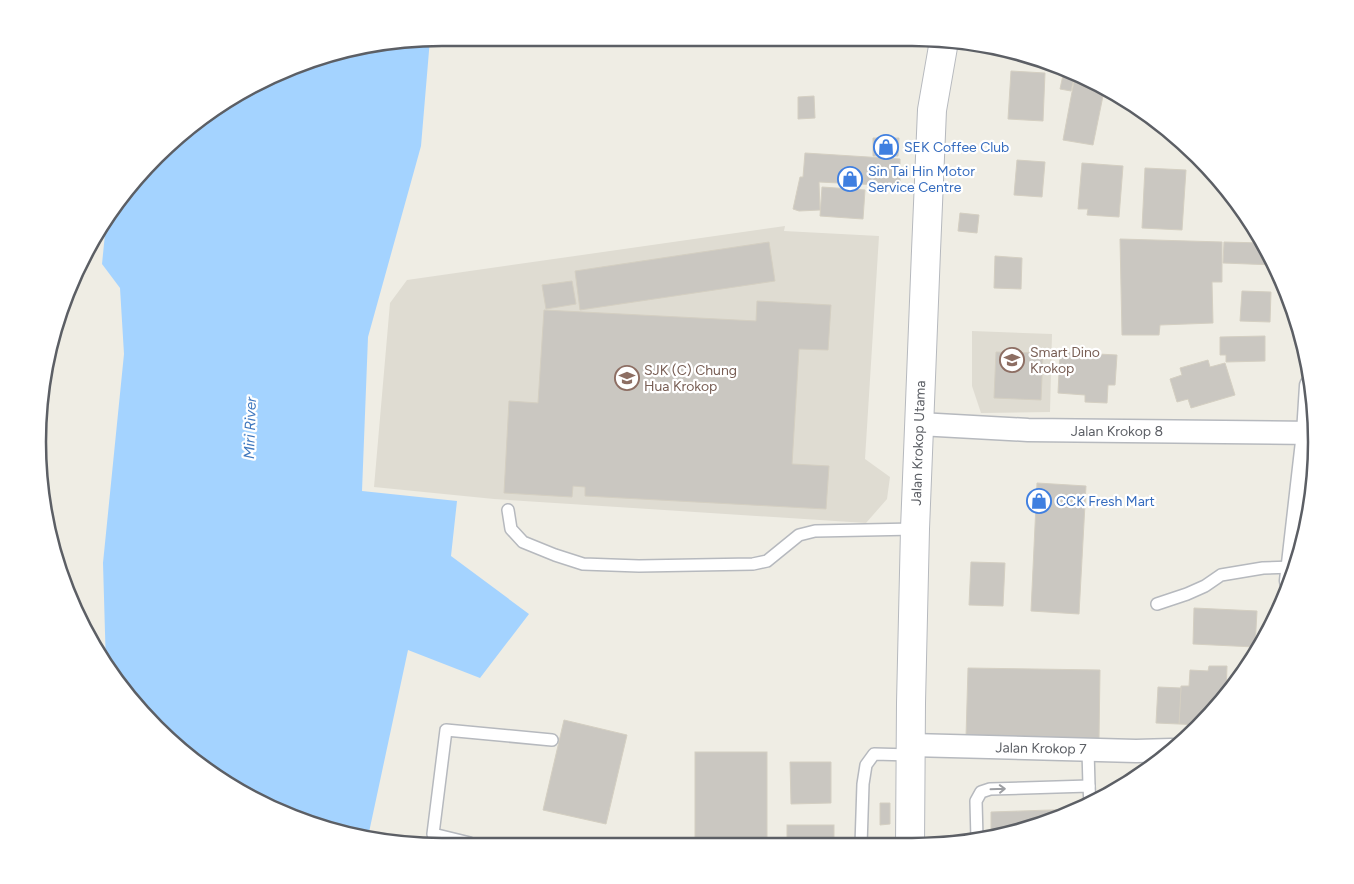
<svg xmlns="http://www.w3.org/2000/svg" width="1354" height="884" font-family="Figtree,sans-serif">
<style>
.education{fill:#dfdcd2}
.water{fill:#a4d3ff}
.building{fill:#cac7c1;stroke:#d4cfc2}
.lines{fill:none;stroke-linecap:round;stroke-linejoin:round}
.service-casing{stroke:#b6b9be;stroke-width:14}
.minor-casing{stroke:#b6b9be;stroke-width:25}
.tertiary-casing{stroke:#b6b9be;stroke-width:30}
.service{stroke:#fff;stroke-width:11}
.minor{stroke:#fff;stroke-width:22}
.tertiary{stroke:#fff;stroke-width:28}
.oneway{stroke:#9d9fa3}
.labels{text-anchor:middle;stroke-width:4.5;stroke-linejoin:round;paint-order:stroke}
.shop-label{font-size:14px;fill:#366cbe;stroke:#fff;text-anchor:start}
.education-label{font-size:14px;fill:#785e54;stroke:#fff;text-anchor:start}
.street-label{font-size:14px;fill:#5c5f65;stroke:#fff}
.water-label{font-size:15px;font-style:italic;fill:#4078be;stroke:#fff}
.rim{fill:none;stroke:#5c5f65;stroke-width:2.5}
</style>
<rect width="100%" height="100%" fill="#efede4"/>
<g class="education">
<polygon points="785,226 784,231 879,236 865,459 890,477 887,499 866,523 494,499 374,487 390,303 407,280"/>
<polygon points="972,331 1052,334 1050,412 981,413 972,386"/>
</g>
<polygon class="water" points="430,39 421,146 368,337 362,491 457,501 451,556 529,614 480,678 408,650 368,837 287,816 176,746 106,667 103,563 124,354 120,288 102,264 106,224 114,213 115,208 121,196 217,106 312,59"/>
<g class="building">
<polygon points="836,40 869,40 869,46 836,45"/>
<polygon points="1053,65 1067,68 1104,91 1093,145 1063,140 1075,76 1051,72"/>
<polygon points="1011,71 1045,73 1043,121 1008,119"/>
<polygon points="1063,75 1074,78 1071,91 1060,89"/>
<polygon points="814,96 815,118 798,119 798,97"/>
<polygon points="873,138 899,138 898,156 873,156"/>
<polygon points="805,153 900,159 900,186 819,182 820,210 799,211 793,209 800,177 803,177"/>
<polygon points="1017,160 1045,162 1042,197 1014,195"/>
<polygon points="1082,163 1123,166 1119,217 1087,215 1088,209 1078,209"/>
<polygon points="1145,168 1186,170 1182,230 1142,228"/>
<polygon points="822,187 865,190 863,219 820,216"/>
<polygon points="960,213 979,215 977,233 958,231"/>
<polygon points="1249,222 1255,231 1248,231"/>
<polygon points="1120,239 1222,242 1222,282 1212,282 1213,323 1160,325 1159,335 1122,335"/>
<polygon points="769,242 775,281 580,310 575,271"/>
<polygon points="1224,242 1262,243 1275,265 1223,263"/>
<polygon points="995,256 1022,258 1021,289 994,288"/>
<polygon points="572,281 576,304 546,309 542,285"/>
<polygon points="1242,291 1271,292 1270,322 1240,321"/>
<polygon points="757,301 831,305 828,350 799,349 792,464 829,466 826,509 585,496 585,487 573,486 572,497 504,493 509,401 538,403 544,310 756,321"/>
<polygon points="1265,336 1265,361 1226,362 1226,355 1220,355 1220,337"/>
<polygon points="996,352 1043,353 1041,400 994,398"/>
<polygon points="1060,352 1117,355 1115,385 1108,385 1107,403 1085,402 1085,395 1058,393"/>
<polygon points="1208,360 1210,367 1225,363 1235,395 1191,408 1188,399 1177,402 1170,379 1182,375 1180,368"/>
<polygon points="1037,483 1086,486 1079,614 1031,611"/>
<polygon points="971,562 1005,563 1003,606 969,605"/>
<polygon points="1194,608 1257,611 1255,647 1193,644"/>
<polygon points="1209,666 1227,666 1226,696 1216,708 1199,725 1179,724 1181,686 1189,686 1190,670 1208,671"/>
<polygon points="968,668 1100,670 1099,739 966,737"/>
<polygon points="1158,687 1181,688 1179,724 1156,723"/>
<polygon points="564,720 627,735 606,824 543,810"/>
<rect x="695" y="752" width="72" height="93"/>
<polygon points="790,762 831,762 831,803 791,804"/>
<polygon points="880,803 890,803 890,824 880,825"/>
<polygon points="1080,809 1016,833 991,837 991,812"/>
<rect x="787" y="825" width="47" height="20"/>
</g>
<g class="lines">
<defs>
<g id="service">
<polyline points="508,510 511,529 523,542 555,555 583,564 639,566 753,564 767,561 799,535 815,531 915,529"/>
<polyline points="1157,604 1187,594 1205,586 1221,575 1263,568 1293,567"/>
<polyline points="1088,750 1089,786"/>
<polyline points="977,839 976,801 981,792 990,789 1089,786 1090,805"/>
<polyline points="470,843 433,834 446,730 552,740"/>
<polyline points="861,845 863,784 866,765 874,754 911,755"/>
</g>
<g id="minor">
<polyline points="919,424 1028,430 1315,433"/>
<polyline points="1291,581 1308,433 1311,386"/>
<polyline points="911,745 1136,751 1172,750"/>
</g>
<polyline id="tertiary" points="910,846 911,703 915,529 926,251 932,110 944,41"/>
</defs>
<use href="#service" class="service-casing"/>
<use href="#minor" class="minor-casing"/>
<use href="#tertiary" class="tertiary-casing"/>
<use href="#service" class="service"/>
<use href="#minor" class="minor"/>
<use href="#tertiary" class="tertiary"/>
</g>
<defs><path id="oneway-shaft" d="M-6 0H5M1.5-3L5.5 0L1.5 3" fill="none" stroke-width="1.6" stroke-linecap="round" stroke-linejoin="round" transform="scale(1.25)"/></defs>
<use class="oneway" href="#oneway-shaft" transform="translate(998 789) rotate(-2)"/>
<defs>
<symbol id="shop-ring" viewBox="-11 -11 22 22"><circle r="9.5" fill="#fff" stroke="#3f7fe0" stroke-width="1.5"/><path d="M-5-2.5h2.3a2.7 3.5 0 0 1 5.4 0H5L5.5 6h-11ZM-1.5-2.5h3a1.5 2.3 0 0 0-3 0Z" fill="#3f7fe0"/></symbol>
<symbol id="school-ring" viewBox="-11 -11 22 22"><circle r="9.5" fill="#fff" stroke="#8d6e63" stroke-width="1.5"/><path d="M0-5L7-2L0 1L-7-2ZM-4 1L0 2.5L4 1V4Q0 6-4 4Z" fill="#8d6e63"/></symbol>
</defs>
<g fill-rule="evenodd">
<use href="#shop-ring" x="872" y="133" width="28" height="28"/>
<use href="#shop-ring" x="836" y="165" width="28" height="28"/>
<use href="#school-ring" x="998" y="346" width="28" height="28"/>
<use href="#school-ring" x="613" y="364" width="28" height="28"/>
<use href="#shop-ring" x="1025" y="487" width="28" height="28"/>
</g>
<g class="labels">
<g class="shop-label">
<text x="904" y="152">SEK Coffee Club</text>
<text x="868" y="176">Sin Tai Hin Motor<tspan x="868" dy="16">Service Centre</tspan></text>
<text x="1056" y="506">CCK Fresh Mart</text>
</g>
<g class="education-label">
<text x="1030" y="357">Smart Dino<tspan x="1030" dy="16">Krokop</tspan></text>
<text x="644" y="375">SJK (C) Chung<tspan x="644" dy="16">Hua Krokop</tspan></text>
</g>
<g class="street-label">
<text x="1117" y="436">Jalan Krokop 8</text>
<text transform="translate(918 443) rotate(-88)" y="5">Jalan Krokop Utama</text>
<text transform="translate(1041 748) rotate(1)" y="5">Jalan Krokop 7</text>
</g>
<g class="water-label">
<text transform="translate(250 428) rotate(-88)" y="5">Miri River</text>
</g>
</g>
<path d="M0 0H1354V884H0ZM442 46H912A396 396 0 0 1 1308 442V442A396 396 0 0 1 912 838H442A396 396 0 0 1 46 442V442A396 396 0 0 1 442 46Z" fill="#fff" fill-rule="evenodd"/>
<path class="rim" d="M442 46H912A396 396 0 0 1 1308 442V442A396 396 0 0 1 912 838H442A396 396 0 0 1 46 442V442A396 396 0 0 1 442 46Z"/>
</svg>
